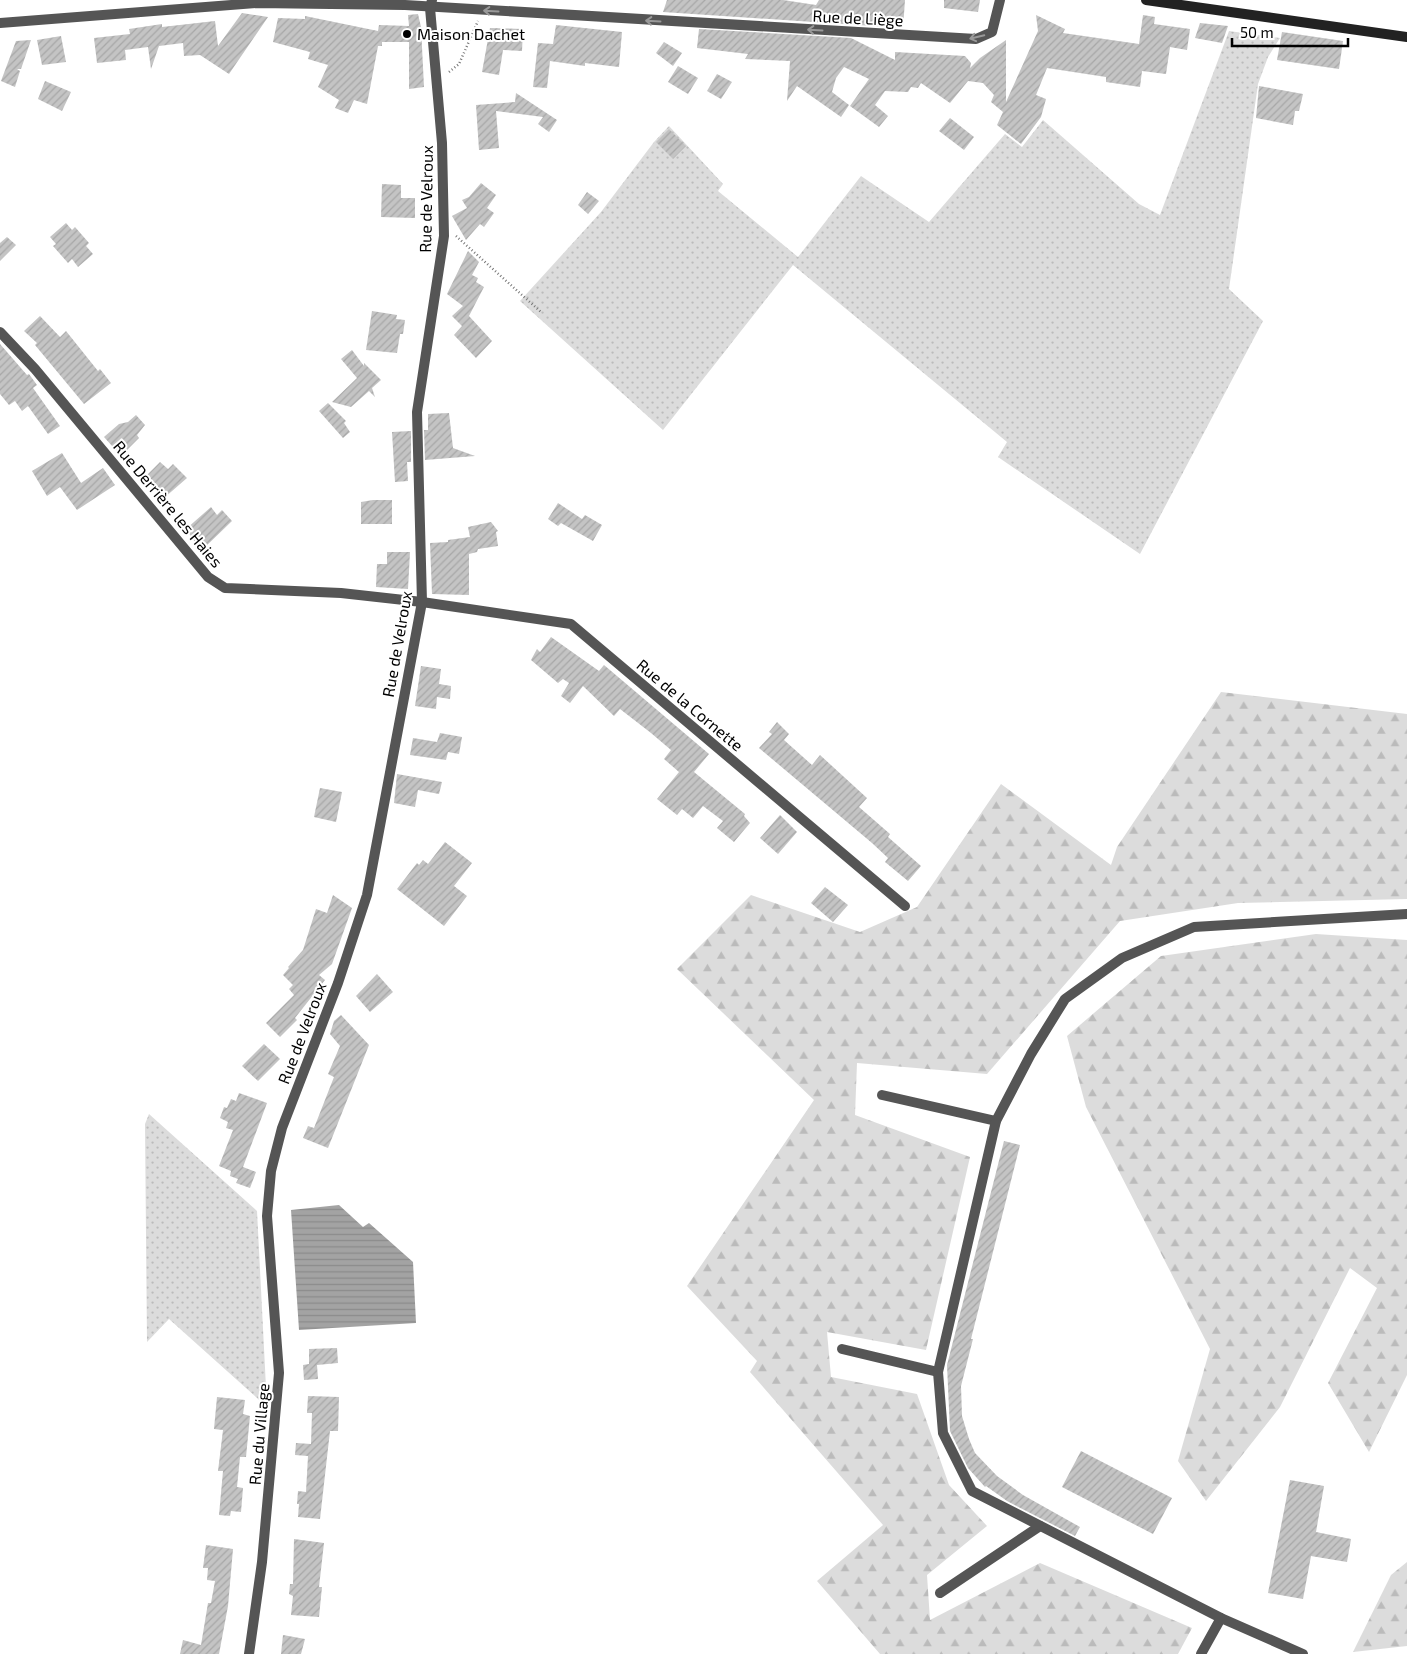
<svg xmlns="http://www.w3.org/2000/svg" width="1407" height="1654" font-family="'Exo 2',sans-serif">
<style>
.green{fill:url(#green-dots)}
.forest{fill:url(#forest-firs)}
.water{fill:url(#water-rules)}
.building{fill:url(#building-hatch)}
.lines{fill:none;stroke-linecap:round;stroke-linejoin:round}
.path{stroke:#777;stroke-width:2.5;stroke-dasharray:1 2.5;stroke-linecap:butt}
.service{stroke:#555;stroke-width:10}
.minor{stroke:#555;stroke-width:10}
.secondary{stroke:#222;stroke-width:10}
.oneway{stroke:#999}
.poi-dot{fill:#000;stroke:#fff;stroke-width:2}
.labels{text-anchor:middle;stroke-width:4;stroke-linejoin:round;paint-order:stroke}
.street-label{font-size:16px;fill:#000;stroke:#fff}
.poi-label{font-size:16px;fill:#000;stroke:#fff;text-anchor:start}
</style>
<defs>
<pattern id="green-dots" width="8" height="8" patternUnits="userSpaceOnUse" patternTransform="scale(1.25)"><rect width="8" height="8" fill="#dcdcdc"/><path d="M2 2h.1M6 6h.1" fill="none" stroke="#bbb" stroke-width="1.8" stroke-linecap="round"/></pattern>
<pattern id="forest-firs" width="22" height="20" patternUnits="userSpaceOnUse" patternTransform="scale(1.25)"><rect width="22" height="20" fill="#dcdcdc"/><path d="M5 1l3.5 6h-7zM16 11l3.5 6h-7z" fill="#bbb"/></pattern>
<pattern id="water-rules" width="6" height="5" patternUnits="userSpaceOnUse" patternTransform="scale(1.25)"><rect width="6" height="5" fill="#a3a3a3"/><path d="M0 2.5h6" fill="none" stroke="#8b8b8b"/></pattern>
<pattern id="building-hatch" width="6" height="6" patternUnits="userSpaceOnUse" patternTransform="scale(1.25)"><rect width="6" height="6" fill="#c4c4c4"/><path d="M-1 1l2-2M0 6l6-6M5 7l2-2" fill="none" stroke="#a7a7a7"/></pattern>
</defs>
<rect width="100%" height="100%" fill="#fff"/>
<g class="green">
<polygon points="1229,31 1280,38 1268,57 1258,84 1229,289 1263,321 1140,554 998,457 1007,442 793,265 663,430 520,301 601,212 654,142 669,126 723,184 718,191 798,257 861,176 929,222 1005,134 1022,147 1043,120 1139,204 1160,215"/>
<polygon points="149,1114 257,1211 267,1407 169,1319 147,1342 145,1124"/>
</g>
<g class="forest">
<polygon points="1221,692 1407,714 1407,899 1238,903 1120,921 987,1074 857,1063 855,1115 970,1157 926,1350 827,1332 831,1377 917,1394 949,1485 987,1526 927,1575 930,1620 1040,1563 1192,1628 1178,1654 880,1654 817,1581 883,1525 750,1372 757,1361 687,1286 814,1100 677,969 751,895 860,932 917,907 1001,784 1111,865 1117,847"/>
<polygon points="1316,934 1407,940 1407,1375 1369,1452 1328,1383 1377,1288 1350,1268 1280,1407 1206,1501 1178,1461 1210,1349 1086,1107 1067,1036 1161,956"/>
<polygon points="1407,1562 1407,1646 1353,1652 1391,1575"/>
</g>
<polygon class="water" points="339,1205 363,1227 369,1223 413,1262 416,1323 299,1330 291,1210"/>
<g class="building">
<polygon points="667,0 783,0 816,5 819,0 905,0 903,28 663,12"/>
<polygon points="944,0 980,0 978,12 944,8"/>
<polygon points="242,13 268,17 229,74 200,55 184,56 183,43 159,46 151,69 148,47 125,50 126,60 97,63 94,38 130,34 129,29 162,24 162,27 215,21 218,46"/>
<polygon points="418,14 421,27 424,87 409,89 409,42 382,42 382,46 378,46 367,104 354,100 348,113 335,108 339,100 318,87 328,65 308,59 310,52 273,42 278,18 305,19 305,16 378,31 379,25 409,26 408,15"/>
<polygon points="1036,15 1065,29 1063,33 1139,44 1143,15 1155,17 1154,24 1190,29 1187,50 1170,47 1166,74 1142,71 1140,87 1106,82 1106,77 1047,68 1036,95 1046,99 1041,117 1021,144 997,125 1003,112 991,102 994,95 983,83 968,81 950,103 921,83 918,88 911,87 908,92 885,91 875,105 888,116 879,127 850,106 869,79 844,67 836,78 832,92 849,105 841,117 797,86 787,101 790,61 745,59 748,54 697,48 699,29 851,38 895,60 895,52 965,56 971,63 970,68 980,58 1006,40 1006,102 1038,31"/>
<polygon points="1200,23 1228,26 1222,43 1195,38"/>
<polygon points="556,25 622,32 619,67 585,63 585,66 550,61 547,88 533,87 538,43 553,44"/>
<polygon points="490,28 523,29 522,51 503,50 499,75 482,72"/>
<polygon points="1282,32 1343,41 1339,69 1277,60"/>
<polygon points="61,36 66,62 42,65 37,40"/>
<polygon points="31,40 21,69 17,69 20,71 15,87 1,81 16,41"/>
<polygon points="664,42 682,53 673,66 656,53"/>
<polygon points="678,66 698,78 688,94 668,82"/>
<polygon points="717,74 732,82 721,99 707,91"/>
<polygon points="45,81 71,92 62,111 38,99"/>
<polygon points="1259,86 1303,94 1299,111 1295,111 1293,125 1256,118"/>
<polygon points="516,93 557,120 549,132 538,124 543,117 496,111 499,148 479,150 476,105 515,102"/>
<polygon points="950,118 974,137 964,150 939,131"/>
<polygon points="669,129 686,146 673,159 656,142"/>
<polygon points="481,183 496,195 487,208 494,213 484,227 480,224 466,240 452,216 467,208 462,200 469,197"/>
<polygon points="382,184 401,185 401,198 415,198 415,218 381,217"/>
<polygon points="587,192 599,201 588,214 578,205"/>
<polygon points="66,223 72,230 75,227 89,243 86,246 93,254 78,267 72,259 68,263 53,246 56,244 50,237"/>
<polygon points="7,237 16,245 0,261 0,243"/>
<polygon points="468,251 479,262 472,275 478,278 476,282 484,287 469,316 492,341 476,358 454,335 462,326 452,316 463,306 447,294"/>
<polygon points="372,311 397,315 396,319 405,320 403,334 400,334 397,353 366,350"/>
<polygon points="40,316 60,337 66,331 98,371 100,369 111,383 84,404 35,345 37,343 24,331"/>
<polygon points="0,344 27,375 29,374 37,385 33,388 60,426 48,434 28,406 22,411 15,401 9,405 0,394"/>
<polygon points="352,350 364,366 364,363 381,380 372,388 375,397 369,391 351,407 332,402 357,378 341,359"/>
<polygon points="328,403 346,421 344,423 350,432 343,438 319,411"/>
<polygon points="449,413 453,448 475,456 425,460 424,430 428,430 428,414"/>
<polygon points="136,415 145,425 137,435 139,438 121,456 104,437 119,424 128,422"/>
<polygon points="411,431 411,462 407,462 408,481 395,482 392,432"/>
<polygon points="62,453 81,483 103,468 115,485 77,510 60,487 47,496 32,471"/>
<polygon points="160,462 168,469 173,464 187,478 164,498 145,477"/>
<polygon points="373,500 392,500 392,524 361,524 361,502"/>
<polygon points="558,503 582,519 585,515 602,525 593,541 561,523 558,526 548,519"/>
<polygon points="211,507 217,515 222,510 232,521 203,549 199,548 186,529"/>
<polygon points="491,522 498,531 496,532 498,546 478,549 477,552 469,554 469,595 432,594 430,543 448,542 448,540 470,537 468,527"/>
<polygon points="387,552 410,552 408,589 376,587 377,564 387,564"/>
<polygon points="551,637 599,671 604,665 709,754 694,772 745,814 744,816 750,823 734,842 717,828 723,821 703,806 693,818 682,809 677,815 657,799 679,772 664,759 671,750 651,733 620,709 614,716 583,686 570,703 561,696 569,683 563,679 558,683 531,660 537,649 540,652"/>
<polygon points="421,666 441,669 439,684 451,686 450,699 437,697 436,709 415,706"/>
<polygon points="777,722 789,734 784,740 812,765 820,755 867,798 859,807 890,834 888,837 921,866 908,881 885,862 888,858 872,843 759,748 772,734 769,732"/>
<polygon points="440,733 462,737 459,754 448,752 446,760 410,755 413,738 437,742"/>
<polygon points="397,774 442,782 439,794 418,790 415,807 394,803"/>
<polygon points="320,788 342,792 336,822 314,817"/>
<polygon points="780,815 797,832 778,854 760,838"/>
<polygon points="445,842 472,863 454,886 467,896 444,926 397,889 417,863 419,865 423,860 428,864"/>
<polygon points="825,887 848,905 833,922 811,903"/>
<polygon points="333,895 352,908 332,964 319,975 325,980 295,1018 297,1020 280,1037 266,1023 294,995 289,989 293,985 283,975 289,968 288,967 303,950 316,909 327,913"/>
<polygon points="377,974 393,992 370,1012 356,996"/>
<polygon points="341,1015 369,1045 328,1148 303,1138 308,1126 314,1128 334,1077 328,1074 340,1046 330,1034 334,1021"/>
<polygon points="264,1044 280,1059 258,1081 242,1066"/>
<polygon points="239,1093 267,1103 243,1167 256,1172 250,1188 236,1183 238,1179 230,1176 231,1171 219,1166 233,1130 226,1128 228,1122 220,1118 224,1107 227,1108 231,1099 236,1101"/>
<polygon points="1004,1141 1020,1145 971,1339 973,1339 961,1386 962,1416 969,1439 975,1453 997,1476 1023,1495 1080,1527 1075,1536 1007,1501 986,1486 985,1487 968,1468 950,1431 947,1365"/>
<polygon points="337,1348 338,1363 317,1365 318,1379 304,1380 303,1365 309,1364 309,1349"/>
<polygon points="308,1396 339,1397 338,1431 330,1431 320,1519 298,1517 299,1504 297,1504 298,1491 306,1492 308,1456 295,1455 296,1443 311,1444 312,1413 307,1413"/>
<polygon points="217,1397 245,1400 243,1414 250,1416 246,1457 240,1457 237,1487 243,1488 241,1512 231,1511 230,1516 219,1515 223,1471 218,1471 223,1430 214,1429"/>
<polygon points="1081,1451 1172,1498 1153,1534 1062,1487"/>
<polygon points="1290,1480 1324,1486 1316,1532 1351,1539 1347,1562 1311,1556 1303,1599 1268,1593"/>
<polygon points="294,1539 324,1543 319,1587 322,1587 319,1617 291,1615 293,1596 289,1594 290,1584 293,1584"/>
<polygon points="206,1545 233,1549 228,1606 219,1654 180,1654 183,1640 201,1645 208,1603 211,1603 215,1581 207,1580 208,1568 203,1568"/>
<polygon points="283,1635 305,1639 301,1654 281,1654"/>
</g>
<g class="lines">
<g class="path">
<polyline points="449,72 459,64 478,21"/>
<polyline points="456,236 541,312"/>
</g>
<g class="service">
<polyline points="882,1095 996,1121"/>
<polyline points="842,1349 938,1372"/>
<polyline points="940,1593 1040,1526"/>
<polyline points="1201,1654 1221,1618"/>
<polyline points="1303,1654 1221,1618 972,1491 943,1433 938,1372 996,1121 1031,1054 1065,999 1122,958 1194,927 1407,914"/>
</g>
<g class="minor">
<polyline points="0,23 257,3 405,5 976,39 992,32 1000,0"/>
<polyline points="0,332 35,369 208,577 225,588 341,593 422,602 571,624 905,906"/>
<polyline points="249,1654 262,1562 279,1373 267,1216 271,1171 282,1128 338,983 367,895 422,602 417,412 444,236 442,143 430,8 432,0"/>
</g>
<polyline class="secondary" points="1146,0 1407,37"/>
</g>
<defs><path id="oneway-shaft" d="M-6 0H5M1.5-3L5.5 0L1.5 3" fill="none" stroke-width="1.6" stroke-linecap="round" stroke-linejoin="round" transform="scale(1.25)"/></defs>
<g class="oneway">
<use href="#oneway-shaft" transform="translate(491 11) rotate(-177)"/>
<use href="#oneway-shaft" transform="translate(653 21) rotate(-177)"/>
<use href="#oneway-shaft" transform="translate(815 30) rotate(-177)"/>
<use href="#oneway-shaft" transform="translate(977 37) rotate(166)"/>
</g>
<circle class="poi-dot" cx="407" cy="34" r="5"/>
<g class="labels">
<g class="street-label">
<text transform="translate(858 18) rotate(3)" y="6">Rue de Liège</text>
<text transform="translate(426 199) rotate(-89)" y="6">Rue de Velroux</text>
<text transform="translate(168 504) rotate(50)" y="6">Rue Derrière les Haies</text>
<text transform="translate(397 644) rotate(-80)" y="6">Rue de Velroux</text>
<text transform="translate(690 705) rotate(40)" y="6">Rue de la Cornette</text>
<text transform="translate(302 1033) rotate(-69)" y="6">Rue de Velroux</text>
<text transform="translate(259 1434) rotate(-85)" y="6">Rue du Village</text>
</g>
<g class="poi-label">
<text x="417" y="40">Maison Dachet</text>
</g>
</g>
<path d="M1232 38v8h116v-8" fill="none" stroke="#000000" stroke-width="2.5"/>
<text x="1240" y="38" font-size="15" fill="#000000" stroke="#ffffff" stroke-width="4" paint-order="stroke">50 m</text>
</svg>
